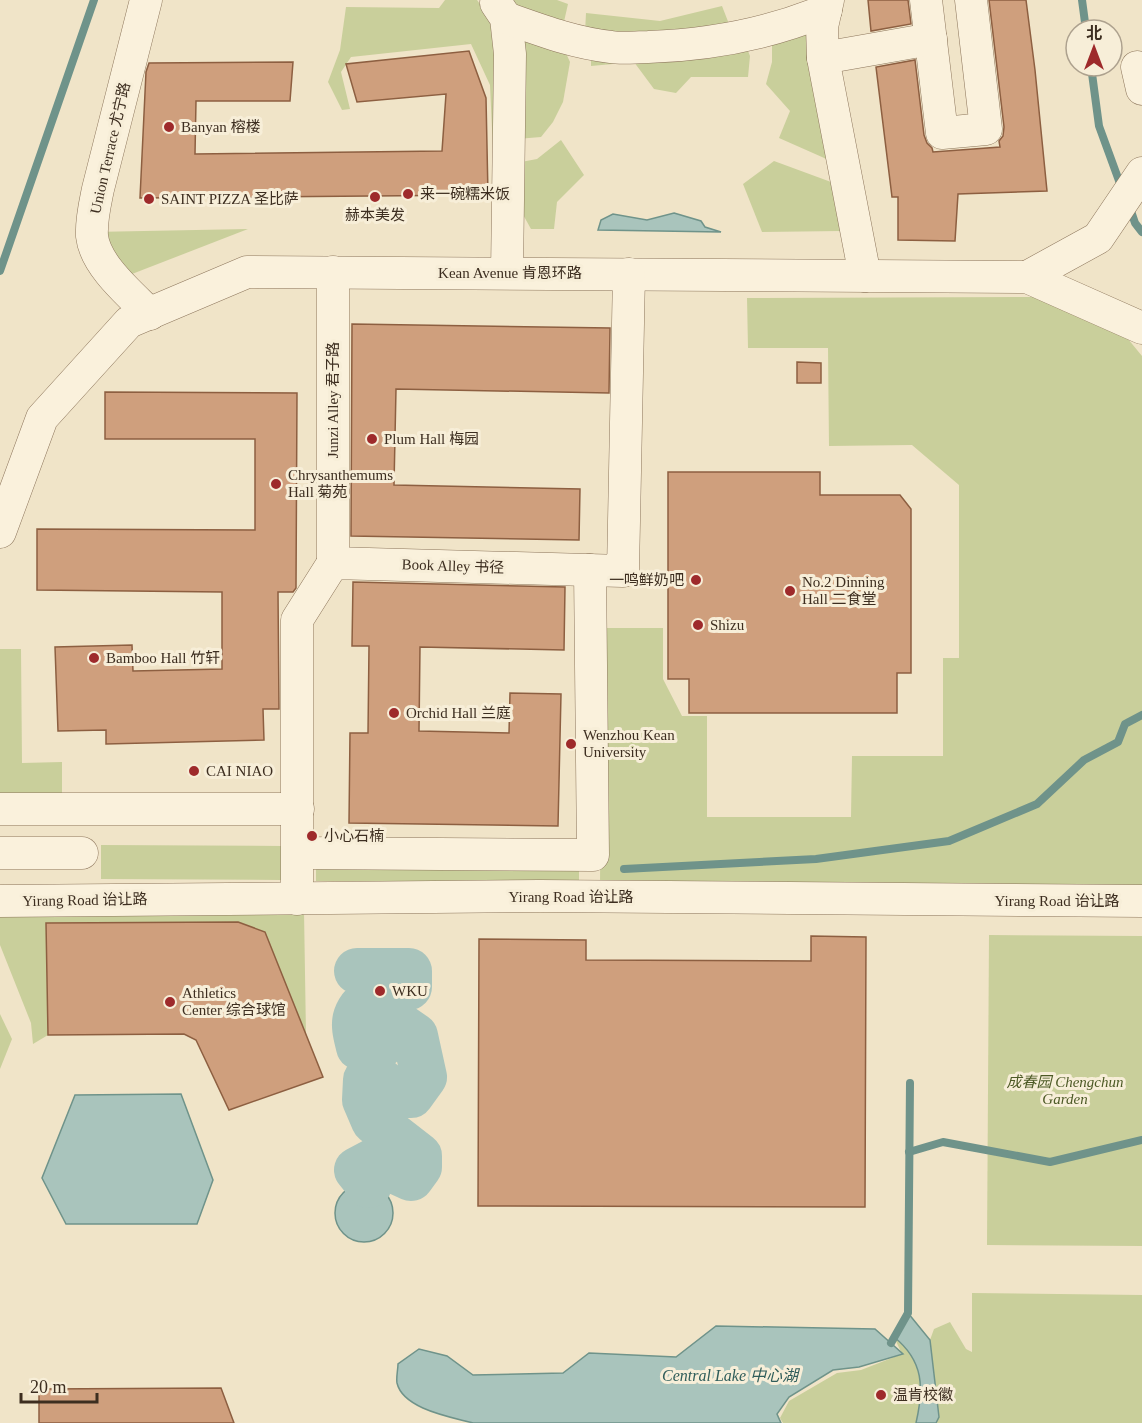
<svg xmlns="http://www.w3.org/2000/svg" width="1142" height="1423" font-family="'Times New Roman','Noto Sans SC',serif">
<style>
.green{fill:#c9cf9b}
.water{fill:#a9c4bc;stroke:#6f938a;stroke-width:1.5}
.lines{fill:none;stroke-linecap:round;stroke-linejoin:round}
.stream{stroke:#6f938a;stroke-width:8}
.river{stroke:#a9c4bc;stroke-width:46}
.building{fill:#cf9f7d;stroke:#8d5f41;stroke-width:1.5}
.minor-casing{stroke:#8d765c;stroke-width:33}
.minor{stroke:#faf1dc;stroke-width:32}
.poi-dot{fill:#9e2a2b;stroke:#f7eed8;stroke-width:2}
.labels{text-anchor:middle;stroke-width:6;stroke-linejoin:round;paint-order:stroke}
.poi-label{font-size:15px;fill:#3d2e20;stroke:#f7eed8;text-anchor:start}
.street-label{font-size:15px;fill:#3d2e20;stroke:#f7eed8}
.park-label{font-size:15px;font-style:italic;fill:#4d5a26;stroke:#f7eed8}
.water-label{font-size:16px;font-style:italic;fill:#2f5d5a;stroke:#f7eed8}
</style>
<rect width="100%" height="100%" fill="#f0e4c8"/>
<g class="green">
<polygon points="445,0 477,0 493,22 500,55 495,194 490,85 471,44 351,57 341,72 350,109 342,110 328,82 340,50 346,7 439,8"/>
<polygon points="503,0 557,0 568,4 563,26"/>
<polygon points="722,6 729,24 710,33 585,33 586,13 660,21"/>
<polygon points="518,33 564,49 570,62 563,102 553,122 541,137 517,139"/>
<polygon points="806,33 810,47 831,161 779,138 790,111 766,84 772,62 772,44"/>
<polygon points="746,46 750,56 748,77 691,77 676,93 654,89 634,62 591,66 591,54"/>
<polygon points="561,140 584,175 557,202 554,229 531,229 521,211 521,162 537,159"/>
<polygon points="774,161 831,182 841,231 762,232 743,184"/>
<polygon points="248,229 132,274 92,232"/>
<polygon points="1035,297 1128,339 1142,356 1142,888 600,884 602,628 663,628 663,679 682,716 707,716 707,817 851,817 852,756 943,756 943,658 959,658 959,485 912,445 829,446 828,348 748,348 747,298"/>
<polygon points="0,649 21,649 22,763 62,762 62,798 0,798"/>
<polygon points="101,845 282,846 281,880 101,879"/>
<polygon points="316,861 579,862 579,882 316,881"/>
<polygon points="0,910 304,911 306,1035 265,932 238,922 46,923 48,1035 33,1044 31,1023 0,945"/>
<polygon points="989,935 1142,936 1142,1246 987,1245"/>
<polygon points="0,1014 12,1039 0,1069"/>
<polygon points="972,1293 1142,1295 1142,1423 936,1423 939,1417 930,1340 934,1329 950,1322 966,1349 972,1352"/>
<path d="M894,1337C925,1361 924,1388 916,1423H783L780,1418L789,1401L837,1373L861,1370L902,1354Z"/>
</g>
<g class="water">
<polygon points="674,213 701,221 705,227 721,232 598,230 601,220 613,214 647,220"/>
<polygon points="181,1094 213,1180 197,1224 66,1224 42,1178 75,1095"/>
<circle cx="364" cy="1213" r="29"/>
<path d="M908,1313L930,1340L939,1417L936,1423H916C924,1388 924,1361 894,1337Z"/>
<path d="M716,1326L875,1329L903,1354L859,1367L833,1370L789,1397L777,1414L781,1423H473C451,1417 403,1409 397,1383C396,1378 398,1369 398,1364L419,1349L447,1356L473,1375L563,1373L589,1353L676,1357Z"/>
</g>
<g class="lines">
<g class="stream">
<polyline points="1082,0 1086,30"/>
<polyline points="1091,66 1099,126 1122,189"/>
<polyline points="1130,208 1135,223 1142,232"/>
<polyline points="0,271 94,0"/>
<polyline points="624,869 816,859 949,841 1037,804 1084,760 1118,742 1125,724 1142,715"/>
<polyline points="909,1152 943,1142 1050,1162 1142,1140"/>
<polyline points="891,1343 908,1313 910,1083"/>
</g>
<path class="river" d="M357,971H409V987C389,988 363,997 356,1017C353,1026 357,1038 359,1047L380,1046L387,1038L402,1027L415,1036L424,1077L411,1095C387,1095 391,1086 374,1076L366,1080L365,1100L374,1121L419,1156V1167L411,1178L374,1161L357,1170L369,1185"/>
</g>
<g class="building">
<polygon points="868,0 908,0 911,24 871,31"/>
<polygon points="989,0 1026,0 1035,70 1047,191 958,194 955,241 898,240 898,197 892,197 876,67 915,60 924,135 927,143 932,148 933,152 1000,147 999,141 1003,136 1004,127"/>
<polygon points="469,51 486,98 488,195 140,198 146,72 149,63 293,62 290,101 196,101 195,154 442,151 446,94 357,102 346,64"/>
<polygon points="352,324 610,328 609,393 396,389 394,485 580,489 579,540 351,536"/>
<polygon points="797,362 821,363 821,383 797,383"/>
<polygon points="105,392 297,393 296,588 293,592 278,592 279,709 263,709 264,740 106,744 106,730 58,731 55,647 132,645 133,671 222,669 222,592 37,590 37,529 255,530 255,439 105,439"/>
<polygon points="668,472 820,472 820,495 900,495 911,509 911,673 897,673 897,713 689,713 689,679 668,679"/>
<polygon points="353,582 565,587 564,650 420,647 419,731 509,733 510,693 561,694 558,826 349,823 350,733 368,733 369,646 352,646"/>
<polygon points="238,922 265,932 323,1077 229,1110 196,1040 184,1034 48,1035 46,923"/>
<polygon points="811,936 866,937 865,1207 478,1206 479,939 586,940 586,960 811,961"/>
<polygon points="221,1388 234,1423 39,1423 39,1389"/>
</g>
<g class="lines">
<defs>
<g id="minor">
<path d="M146,0L98,189C95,204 91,220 92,236C95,265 130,294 150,314"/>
<polyline points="828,0 822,27 823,58 865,276"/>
<polyline points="926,0 942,133 986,129 971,0"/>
<polyline points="496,3 506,18 510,54 507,273"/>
<path d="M506,18C540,30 574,43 611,47C623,49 636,47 648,47C709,45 769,34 826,10"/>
<polyline points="823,58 931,39"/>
<polyline points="1137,67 1142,89"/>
<polyline points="1027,277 1098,238 1142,173"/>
<polyline points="0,532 42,418 129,322 247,272 1027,277 1142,328"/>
<polyline points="333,563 333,272"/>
<polyline points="0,809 298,809"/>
<polyline points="0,853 82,853"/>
<polyline points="298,853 593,855 590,570"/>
<polyline points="297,899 297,620 333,563 623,571 629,274"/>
<polyline points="0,901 540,896 1142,901"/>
</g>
</defs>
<use href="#minor" class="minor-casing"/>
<use href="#minor" class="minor"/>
</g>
<g class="poi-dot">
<circle cx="169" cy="127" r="6"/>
<circle cx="408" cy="194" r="6"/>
<circle cx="375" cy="197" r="6"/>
<circle cx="149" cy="199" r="6"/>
<circle cx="372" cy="439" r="6"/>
<circle cx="276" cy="484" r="6"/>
<circle cx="696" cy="580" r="6"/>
<circle cx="790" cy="591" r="6"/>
<circle cx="698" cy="625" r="6"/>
<circle cx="94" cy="658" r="6"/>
<circle cx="394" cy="713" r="6"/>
<circle cx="571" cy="744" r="6"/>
<circle cx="194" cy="771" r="6"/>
<circle cx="312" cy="836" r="6"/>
<circle cx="380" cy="991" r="6"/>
<circle cx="170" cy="1002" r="6"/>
<circle cx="881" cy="1395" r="6"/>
</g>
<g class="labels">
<g class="poi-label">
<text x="181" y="132">Banyan 榕楼</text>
<text x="420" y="199">来一碗糯米饭</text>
<text x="161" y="204">SAINT PIZZA 圣比萨</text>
<text x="375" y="220" text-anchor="middle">赫本美发</text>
<text x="384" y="444">Plum Hall 梅园</text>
<text x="288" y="480">Chrysanthemums<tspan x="288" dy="17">Hall 菊苑</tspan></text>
<text x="684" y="585" text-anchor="end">一鸣鲜奶吧</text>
<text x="802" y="587">No.2 Dinning<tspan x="802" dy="17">Hall 二食堂</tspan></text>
<text x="710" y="630">Shizu</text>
<text x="106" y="663">Bamboo Hall 竹轩</text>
<text x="406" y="718">Orchid Hall 兰庭</text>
<text x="583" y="740">Wenzhou Kean<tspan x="583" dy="17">University</tspan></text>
<text x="206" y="776">CAI NIAO</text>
<text x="324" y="841">小心石楠</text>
<text x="392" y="996">WKU</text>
<text x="182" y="998">Athletics<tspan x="182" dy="17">Center 综合球馆</tspan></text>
<text x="893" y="1400">温肯校徽</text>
</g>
<g class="street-label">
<text transform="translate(110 148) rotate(-77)" y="5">Union Terrace 尤宁路</text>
<text x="510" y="278">Kean Avenue 肯恩环路</text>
<text transform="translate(333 400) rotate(-90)" y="5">Junzi Alley 君子路</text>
<text transform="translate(453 566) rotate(2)" y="5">Book Alley 书径</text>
<text x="571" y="902">Yirang Road 诒让路</text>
<text transform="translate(85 900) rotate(-1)" y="5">Yirang Road 诒让路</text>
<text x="1057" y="906">Yirang Road 诒让路</text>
</g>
<g class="park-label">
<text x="1065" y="1087">成春园 Chengchun<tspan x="1065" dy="17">Garden</tspan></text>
</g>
<g class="water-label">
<text x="730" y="1381">Central Lake 中心湖</text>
</g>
</g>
<g transform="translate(1094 48)"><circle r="28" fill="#f7eed8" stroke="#ada18e" stroke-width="1.5"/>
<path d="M0-4.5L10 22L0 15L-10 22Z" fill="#9e2a2b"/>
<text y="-9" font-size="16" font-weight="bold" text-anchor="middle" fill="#3d2e20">北</text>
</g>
<path d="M21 1393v9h76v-9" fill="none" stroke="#3d2e20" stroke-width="3"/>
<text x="30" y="1393" font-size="18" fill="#3d2e20" stroke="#f7eed8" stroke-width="4.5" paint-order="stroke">20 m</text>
</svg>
